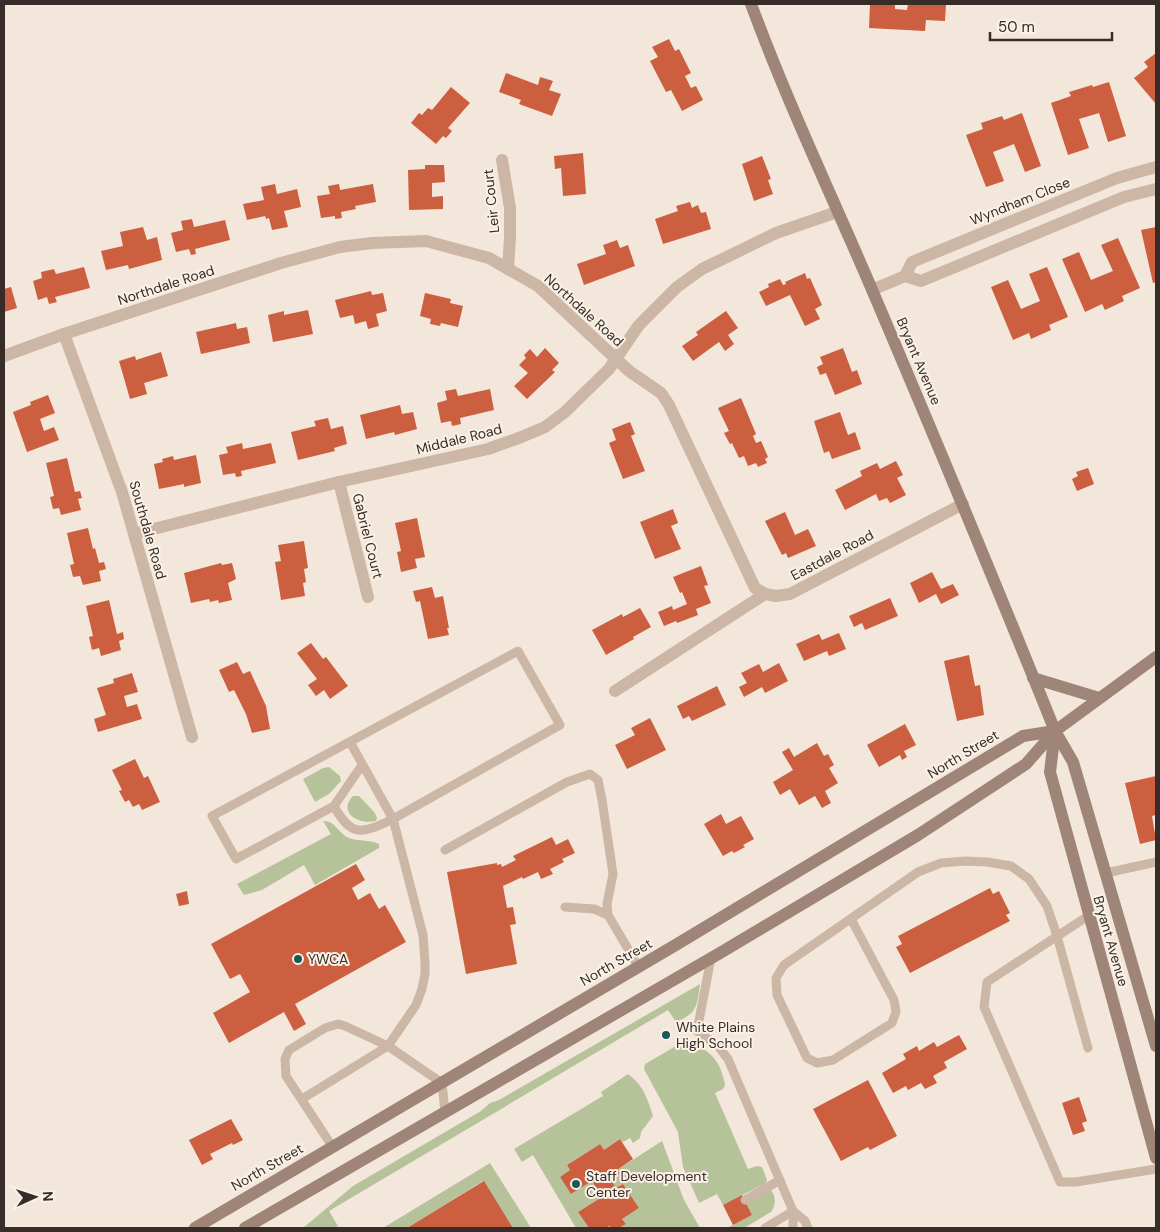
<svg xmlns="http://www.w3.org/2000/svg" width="1160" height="1232" font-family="'DM Sans',sans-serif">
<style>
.green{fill:#b6c39a}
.building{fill:#cb5f40}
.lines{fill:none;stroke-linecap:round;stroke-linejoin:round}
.lane{stroke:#ccb6a6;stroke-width:9}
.street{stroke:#ccb6a6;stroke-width:12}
.secondary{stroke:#9f8577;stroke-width:12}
.poi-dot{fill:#1b585b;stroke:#faf1e7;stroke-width:2}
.labels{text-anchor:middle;stroke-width:4;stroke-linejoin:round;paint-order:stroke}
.street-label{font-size:14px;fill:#372c27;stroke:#faf1e7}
.poi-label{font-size:14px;fill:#372c27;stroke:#faf1e7;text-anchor:start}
</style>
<rect width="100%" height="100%" fill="#f3e7db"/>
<g class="green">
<polygon points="329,767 340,776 341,781 329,794 315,802 303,779 323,768"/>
<path d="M353,796H359L375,813L377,818L376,821C359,825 337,813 353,796Z"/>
<path d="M323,821C334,820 338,832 347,837C356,842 369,839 379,844V848L315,885L304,865L262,890L244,895L237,884L331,834Z"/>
<path d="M700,984C697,1005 698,1013 676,1022L668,1010L329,1211L338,1226L334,1228H303L353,1186L481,1111L490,1103L499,1100Z"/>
<path d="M684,1044C709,1046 721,1061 725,1085L723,1089L715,1093L748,1169L757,1166L762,1167L767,1180L766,1183L723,1205L717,1194L699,1203L683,1167L678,1132L644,1069L645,1064L676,1046Z"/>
<path d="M628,1074C644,1086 647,1098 653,1116L641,1132L640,1138L633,1143L630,1138L623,1142L620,1139L604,1150L600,1144L567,1165L570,1170L560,1177L571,1194L592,1181L602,1197L578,1212L589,1228H576L533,1155L522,1162L514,1149L603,1096L601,1092Z"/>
<polygon points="662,1141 684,1200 700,1228 619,1228 626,1224 622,1219 639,1208 623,1184 616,1188 611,1180 620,1174 617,1170"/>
<polygon points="490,1163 531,1228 513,1228 483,1181 407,1228 383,1228"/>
<path d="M771,1190C776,1196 776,1205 771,1212L744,1228H727L752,1215L746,1203Z"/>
</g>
<g class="building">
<polygon points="870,4 895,4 895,9 907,10 908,4 946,4 945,21 926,20 925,31 869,28"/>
<polygon points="669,39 675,51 679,49 691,73 685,76 691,88 696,86 703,100 682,111 671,90 666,92 650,61 658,57 652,47"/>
<polygon points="1156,53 1156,104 1134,78 1148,67 1144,62"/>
<polygon points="506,73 538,85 540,77 553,81 549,90 561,94 552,116 519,104 521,100 499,92"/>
<polygon points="1109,82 1126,136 1108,142 1099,113 1079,119 1089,148 1068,155 1051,103 1071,96 1069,92 1092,85 1093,87"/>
<polygon points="451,87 470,103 448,128 452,131 446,138 443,136 436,144 411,123 419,113 422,115 428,108 432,110"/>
<polygon points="1022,113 1041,166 1025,172 1014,144 993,152 1004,181 986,187 966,135 983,129 981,123 1002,116 1004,120"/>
<polygon points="583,153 586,194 563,196 561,168 555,169 554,156"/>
<polygon points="762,156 771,179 768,180 773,194 754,201 742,164"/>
<polygon points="425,165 444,165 445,182 432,183 432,197 443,196 443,209 409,210 408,170 425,169"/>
<polygon points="275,184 277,194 297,189 301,207 284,211 288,227 272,230 269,218 266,219 265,216 247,220 243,204 264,200 261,187"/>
<polygon points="339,184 340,190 373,184 376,202 355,206 356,209 341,212 342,218 335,219 335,216 321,218 317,196 330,194 328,186"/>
<polygon points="690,202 692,208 698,205 701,213 706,212 711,229 663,244 655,219 678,211 676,206"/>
<polygon points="192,219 194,227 225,220 230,240 195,249 196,254 191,255 189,249 176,252 171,233 183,230 181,221"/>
<polygon points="143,227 147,240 157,237 162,260 129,269 128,265 106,270 101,251 123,246 120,232"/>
<polygon points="1156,227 1156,282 1153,283 1141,230"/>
<polygon points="1118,238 1140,288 1122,296 1124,301 1105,310 1102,304 1085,312 1062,259 1079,252 1091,280 1113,271 1101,245"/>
<polygon points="617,240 620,248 628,245 635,266 584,285 577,264 606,254 603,245"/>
<polygon points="84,267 90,288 55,297 57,302 49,304 47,297 38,300 33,281 42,278 41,272 54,269 56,274"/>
<polygon points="1047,267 1068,317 1049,325 1051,330 1031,339 1029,333 1013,340 991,287 1008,280 1021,309 1040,301 1029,274"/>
<polygon points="805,273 807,279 810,278 822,305 815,309 820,319 805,326 790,295 766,306 759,292 769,287 768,284 780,279 783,285 786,284 785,282"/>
<polygon points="11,287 17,308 4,312 4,289"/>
<polygon points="371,291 372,295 383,293 387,311 376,314 379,326 368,329 366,321 355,324 353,315 340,318 335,300"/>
<polygon points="425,293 451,299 450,303 463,306 458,327 441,323 440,326 430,324 431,319 420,316"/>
<polygon points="308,310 313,334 273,342 268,315 284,311 284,315"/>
<polygon points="726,311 738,328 728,335 734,344 725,351 719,342 693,361 682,346 698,335 696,332"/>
<polygon points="236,323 237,329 247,327 250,343 201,354 196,332"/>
<polygon points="545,348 559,363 552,370 555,372 527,399 514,386 528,373 519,365 526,358 524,355 530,349 537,357"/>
<polygon points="843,348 852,372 857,370 862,384 835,395 826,373 820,375 817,367 823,364 820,357"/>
<polygon points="161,352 168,376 144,383 147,394 130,399 119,361 135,356 136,360"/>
<polygon points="456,389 458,396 490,389 494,410 460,418 461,424 452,426 451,421 441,423 437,403 447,400 445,391"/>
<polygon points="48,395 55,413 40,419 44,431 54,427 59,440 27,452 13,412 31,405 30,402"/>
<polygon points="741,398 756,434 753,436 756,443 761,441 768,457 765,459 767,463 758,467 756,463 748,466 744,456 739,458 732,443 730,444 724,433 729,431 718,408"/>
<polygon points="400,405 402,414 413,412 417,429 395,435 394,432 366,439 360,415"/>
<polygon points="840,412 848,435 855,432 861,449 832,459 829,451 824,453 814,421"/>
<polygon points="328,418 331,429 343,426 347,444 334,448 335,451 298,460 291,432 316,426 314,421"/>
<polygon points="630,422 635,434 631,436 645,471 623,479 609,443 616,440 612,429"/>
<polygon points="242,443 243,449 271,443 276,463 241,471 242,476 236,477 235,473 223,475 219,455 228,453 226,447"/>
<polygon points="196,455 201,483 184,487 184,484 159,489 154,464 163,462 162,459 173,456 174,460"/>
<polygon points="67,458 75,492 80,491 82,498 78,499 81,510 61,515 59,508 53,509 50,497 54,496 46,463"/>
<polygon points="896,461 903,475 897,478 906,495 890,503 887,498 879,501 876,494 845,510 835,490 862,476 860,471 877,463 880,469"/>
<polygon points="1088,468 1094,484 1077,491 1072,479 1078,476 1076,472"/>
<polygon points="673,509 678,523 671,526 681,549 655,559 640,522"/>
<polygon points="785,512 795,535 808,529 816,546 788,558 786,553 782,555 765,521"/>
<polygon points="417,518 425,557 415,559 417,568 401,572 397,552 401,551 395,523"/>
<polygon points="88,528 93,549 95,548 99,563 104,562 106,569 99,571 101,581 83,585 80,576 73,577 70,565 74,564 67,533"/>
<polygon points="304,541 308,568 304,569 306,582 303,583 305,596 281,600 275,562 281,561 278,545"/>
<polygon points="221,563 222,565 232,563 236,579 228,583 232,600 219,603 218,600 210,602 209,599 191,603 184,573"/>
<polygon points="701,566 708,585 704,586 711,603 696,609 698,615 677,623 676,621 664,626 658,612 672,606 673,610 687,604 682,592 680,593 673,577"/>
<polygon points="932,572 941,589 953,584 959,595 941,604 936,594 919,603 910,583"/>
<polygon points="432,587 435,598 443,596 449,628 447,628 449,635 428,639 420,601 416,602 413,591"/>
<polygon points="890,598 898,616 865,630 862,623 854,627 849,616"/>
<polygon points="109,600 117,634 123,632 124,639 119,641 121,650 101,656 99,648 92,650 89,637 93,636 86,606"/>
<polygon points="640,608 651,627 633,637 634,639 606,655 592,630 622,614 623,617"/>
<polygon points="839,633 846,649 829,656 827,651 804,661 796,644 819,634 822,640"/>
<polygon points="311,643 323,659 326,657 348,686 330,699 324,690 316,696 308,685 317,679 297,653"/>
<polygon points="969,655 975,686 980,685 984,715 957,721 944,661"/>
<polygon points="237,662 243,674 250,671 266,706 270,729 252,733 246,714 234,690 229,692 219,670"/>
<polygon points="779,663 788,681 765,693 762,687 744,697 739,687 747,683 741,673 759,664 763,672"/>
<polygon points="132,673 138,692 124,696 127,707 137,704 142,719 98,732 94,719 106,715 97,688 114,683 113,679"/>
<polygon points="717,686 726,705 692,721 689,716 683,719 677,706"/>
<polygon points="650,718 666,750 627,769 615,745 635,735 631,728"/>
<polygon points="905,724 916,745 904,751 907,757 902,760 900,755 879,767 867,745"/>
<polygon points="817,743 824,756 828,754 834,765 829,768 838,783 825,791 831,803 822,808 815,796 799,805 790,789 780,795 773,782 793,770 782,752 789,748 794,757"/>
<polygon points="135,759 144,778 148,776 160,802 142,810 139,804 133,807 129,800 125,802 119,791 122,790 112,770"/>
<polygon points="1156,776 1156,815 1152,816 1156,840 1140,844 1125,783"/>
<polygon points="721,814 726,824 741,816 754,839 743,845 745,847 734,853 732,851 723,856 704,824"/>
<polygon points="552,837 556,845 568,839 575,853 562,859 564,862 550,869 553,874 541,879 538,872 523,879 522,877 503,886 507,908 513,907 516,924 510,925 517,964 466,974 447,872 497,863 497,865 501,864 502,867 516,860 513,856"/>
<polygon points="356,864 365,880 352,888 358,900 370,893 379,909 385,905 406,942 295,1004 306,1024 294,1031 284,1012 229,1043 213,1013 250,992 240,974 230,979 211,944"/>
<polygon points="990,888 993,894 999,891 1010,913 1006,915 1010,921 910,973 896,947 902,944 898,936"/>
<polygon points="187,891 189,904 179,906 176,894"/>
<polygon points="959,1035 967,1049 944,1062 947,1068 933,1076 937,1083 925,1089 921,1083 908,1090 906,1086 893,1093 882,1073 906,1059 903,1054 917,1046 919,1051 934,1042 937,1047"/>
<polygon points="868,1080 897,1136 870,1150 868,1147 841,1161 813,1109"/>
<polygon points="1079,1097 1087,1121 1082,1123 1085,1131 1073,1135 1062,1103"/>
<polygon points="231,1119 243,1140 233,1145 232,1143 210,1154 213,1159 202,1165 189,1140"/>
<polygon points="620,1139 633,1159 617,1170 620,1174 611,1180 616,1188 623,1184 639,1208 622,1219 626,1224 619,1228 611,1228 610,1226 606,1228 589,1228 578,1212 602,1197 592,1181 571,1194 560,1177 570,1170 567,1165 586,1153 600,1144 604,1150"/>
<polygon points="484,1181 513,1228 407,1228 456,1198"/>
<polygon points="742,1195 752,1215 733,1225 723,1205"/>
</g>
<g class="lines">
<g class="lane">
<path d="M334,806C352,839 363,833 393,819L560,725L518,651L212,816L236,859L334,806L362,765"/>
<polyline points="445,850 567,782 590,774 598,780 602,800 613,874 607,904 608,915 638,966"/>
<polyline points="1106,873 1156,862"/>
<polyline points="565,907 594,909 608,915"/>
<polyline points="1088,916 987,982 984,1007 1060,1182 1076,1182 1156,1169"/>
<polyline points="851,919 894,1000 896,1012 892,1023 833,1060 817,1063 807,1058 777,995 776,978 784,965 918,872 941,863 965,861 987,862 1011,866 1029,879 1047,906 1057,936 1088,1048"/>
<polyline points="711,958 697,1031 718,1046 728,1059 793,1211 765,1228"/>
<polyline points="302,1099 388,1046 416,1005 422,989 425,974 425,963 423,935 393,819 350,742"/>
<polyline points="332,1146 286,1076 285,1059 289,1050 325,1028 338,1024 345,1026 388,1046 442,1083 445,1112"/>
<polyline points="745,1200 780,1180"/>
<polyline points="793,1228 793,1211 805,1221 808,1228"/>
</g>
<g class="street">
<polyline points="502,160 510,208 510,237 508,269"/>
<polyline points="905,276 912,262 1117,178 1156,167"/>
<polyline points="872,290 905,276 921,281 1124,197 1156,189"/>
<polyline points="64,334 122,492 192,737"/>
<polyline points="4,356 64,334 281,263 340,247 372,243 426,241 489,258 538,286 629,371 661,393 669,405 755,588 765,594"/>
<polyline points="339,482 368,597"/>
<polyline points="134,534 339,482 488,449 519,438 545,427 565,412 609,369 639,325 677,287 702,269 776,233 837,212"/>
<polyline points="615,691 765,594 776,596 790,594 963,504"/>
</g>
<g class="secondary">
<path d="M751,4C787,102 832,196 873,292C935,438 996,584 1055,731L1073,762L1156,1046"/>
<polyline points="1033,678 1099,698"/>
<polyline points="1055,731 1050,772 1156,1158"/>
<polyline points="195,1228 679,943 1023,736 1055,731"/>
<polyline points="245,1228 720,953 918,835 1026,764 1055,731 1156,657"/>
</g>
</g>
<g class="poi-dot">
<circle cx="298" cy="959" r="5"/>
<circle cx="666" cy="1035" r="5"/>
<circle cx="576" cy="1184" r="5"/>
</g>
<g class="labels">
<g class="street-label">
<text transform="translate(491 201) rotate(-96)" y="5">Leir Court</text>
<text transform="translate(1020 201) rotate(-22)" y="5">Wyndham Close</text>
<text transform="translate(166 285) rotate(-18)" y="5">Northdale Road</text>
<text transform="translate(584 310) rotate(42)" y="5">Northdale Road</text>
<text transform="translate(919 361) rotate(67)" y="5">Bryant Avenue</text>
<text transform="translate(459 439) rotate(-14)" y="5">Middale Road</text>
<text transform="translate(148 530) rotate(74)" y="5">Southdale Road</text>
<text transform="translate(368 536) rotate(76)" y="5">Gabriel Court</text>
<text transform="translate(832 555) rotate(-28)" y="5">Eastdale Road</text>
<text transform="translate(963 754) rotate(-31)" y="5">North Street</text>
<text transform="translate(1111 941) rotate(74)" y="5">Bryant Avenue</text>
<text transform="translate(616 962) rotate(-30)" y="5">North Street</text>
<text transform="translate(267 1167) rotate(-30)" y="5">North Street</text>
</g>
<g class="poi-label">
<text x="308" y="964">YWCA</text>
<text x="676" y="1032">White Plains<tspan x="676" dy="16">High School</tspan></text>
<text x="586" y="1181">Staff Development<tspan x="586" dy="16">Center</tspan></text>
</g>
</g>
<rect width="1160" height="1232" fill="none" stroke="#372c27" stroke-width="10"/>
<g transform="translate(35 1197) rotate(87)" stroke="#faf1e7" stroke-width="4" paint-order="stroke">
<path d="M0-4L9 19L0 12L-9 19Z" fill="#372c27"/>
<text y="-8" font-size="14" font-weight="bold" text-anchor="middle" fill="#372c27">N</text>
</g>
<path d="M990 32v8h122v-8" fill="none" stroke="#372c27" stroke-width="2.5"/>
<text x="998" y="32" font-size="15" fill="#372c27" stroke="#faf1e7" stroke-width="4" paint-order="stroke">50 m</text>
</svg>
